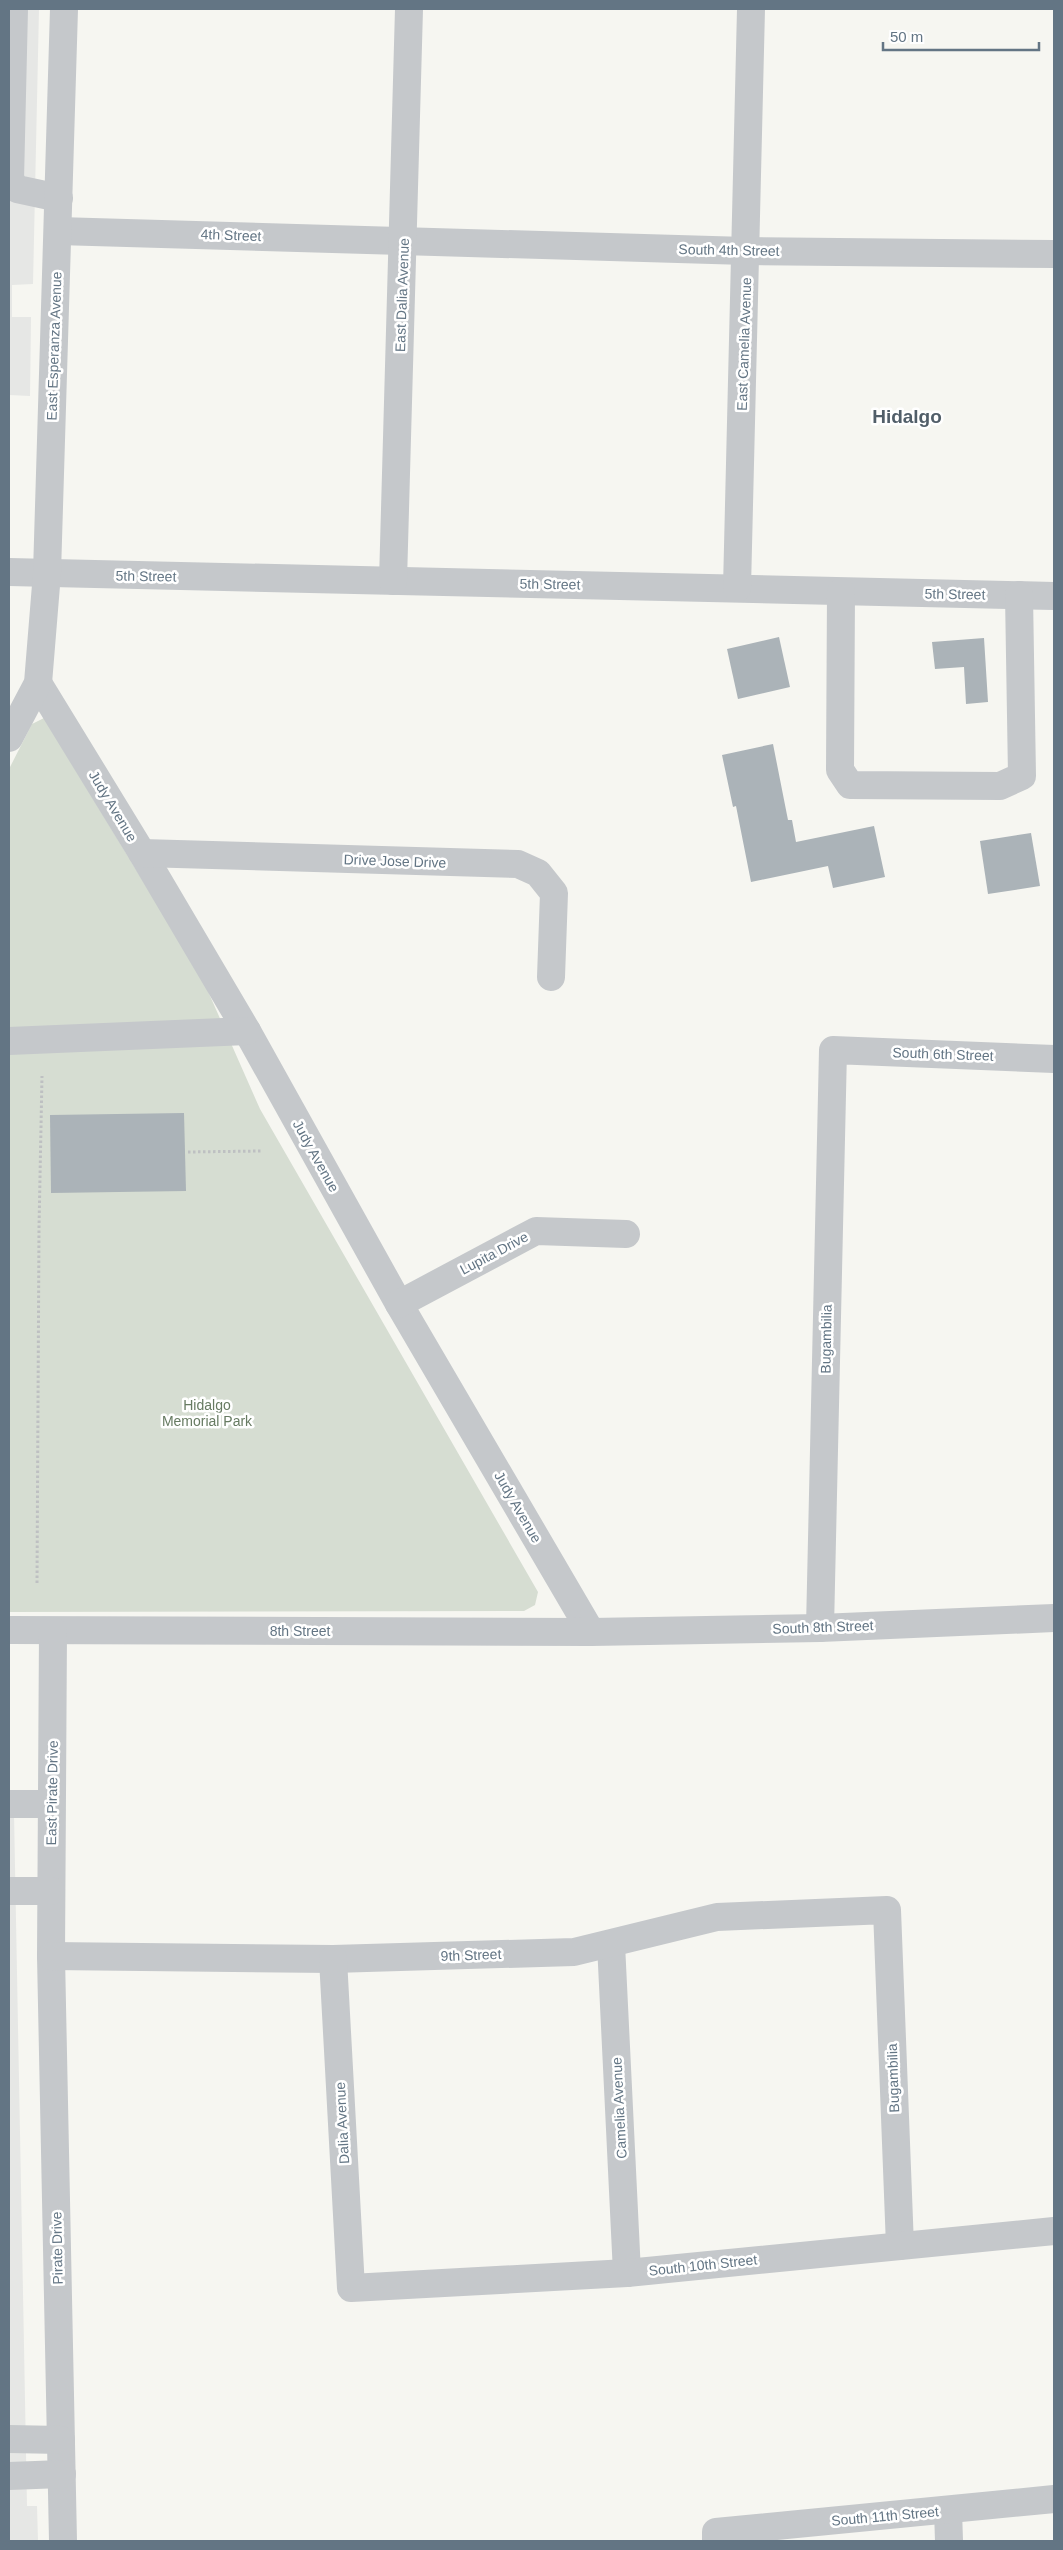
<svg xmlns="http://www.w3.org/2000/svg" width="1063" height="2550" font-family="Arial,sans-serif">
<style>
.built{fill:#e6e7e5}
.green{fill:#d6ddd2}
.building{fill:#abb3b8}
.lines{fill:none;stroke-linecap:round;stroke-linejoin:round}
.path{stroke:#bec0c2;stroke-width:3;stroke-dasharray:2.5 2.5;stroke-linecap:butt}
.minor{stroke:#c5c8cb;stroke-width:28}
.labels{text-anchor:middle;stroke-width:5;stroke-linejoin:round;paint-order:stroke}
.street-label{font-size:14px;fill:#637584;stroke:#fff}
.park-label{font-size:14px;fill:#677b62;stroke:#fff}
.district-label{font-size:19px;font-weight:bold;fill:#515e69;stroke:#fff}
</style>
<rect width="100%" height="100%" fill="#f6f6f1"/>
<g class="built">
<polygon points="9,9 39,9 33,284 12,285 12,317 31,317 30,396 9,395"/>
<polygon points="9,1813 14,1813 27,2506 37,2506 38,2541 9,2541"/>
</g>
<polygon class="green" points="44,718 203,980 260,1109 538,1592 535,1605 524,1611 9,1612 9,769 32,724"/>
<g class="building">
<polygon points="779,637 790,687 738,699 727,649"/>
<polygon points="984,638 988,702 966,704 964,667 935,669 932,642"/>
<polygon points="773,744 788,820 792,820 796,842 874,826 885,877 833,888 828,866 751,882 736,806 733,807 722,755"/>
<polygon points="1031,833 1040,886 988,894 980,841"/>
<polygon points="184,1113 186,1191 51,1193 50,1115"/>
</g>
<g class="lines">
<g class="path">
<polyline points="188,1152 261,1151"/>
<polyline points="37,1583 39,1228 42,1076"/>
</g>
<g class="minor">
<polyline points="14,9 10,180 17,189 59,198"/>
<polyline points="58,231 746,251 1054,254"/>
<polyline points="9,572 1054,596"/>
<polyline points="393,581 409,9"/>
<polyline points="737,588 751,9"/>
<polyline points="841,592 840,770 850,785 1000,786 1022,776 1019,595"/>
<polyline points="38,683 142,853 247,1031 399,1304 591,1632"/>
<polyline points="9,738 38,683 47,573 64,9"/>
<polyline points="142,853 518,864 538,873 554,893 551,977"/>
<polyline points="9,1041 247,1031"/>
<polyline points="399,1304 536,1231 626,1234"/>
<polyline points="820,1628 833,1050 1054,1059"/>
<polyline points="9,1630 591,1632 820,1628 1054,1618"/>
<polyline points="53,1631 51,1956 63,2541"/>
<polyline points="9,1804 51,1804"/>
<polyline points="9,1891 51,1891"/>
<polyline points="611,1944 627,2273"/>
<polyline points="51,1956 333,1959 574,1952 717,1917 887,1910 900,2246"/>
<polyline points="333,1959 351,2288 627,2273 1054,2231"/>
<polyline points="9,2439 61,2440"/>
<polyline points="9,2476 62,2474"/>
<polyline points="948,2510 949,2541"/>
<polyline points="716,2541 716,2532 1054,2499"/>
</g>
</g>
<g class="labels">
<g class="street-label">
<text transform="translate(231 235) rotate(2)" y="5">4th Street</text>
<text transform="translate(729 250) rotate(1)" y="5">South 4th Street</text>
<text transform="translate(402 295) rotate(-88)" y="5">East Dalia Avenue</text>
<text transform="translate(744 344) rotate(-88)" y="5">East Camelia Avenue</text>
<text transform="translate(54 346) rotate(-88)" y="5">East Esperanza Avenue</text>
<text transform="translate(146 576) rotate(1)" y="5">5th Street</text>
<text transform="translate(550 584) rotate(1)" y="5">5th Street</text>
<text transform="translate(955 594) rotate(1)" y="5">5th Street</text>
<text transform="translate(113 806) rotate(59)" y="5">Judy Avenue</text>
<text transform="translate(395 861) rotate(2)" y="5">Drive Jose Drive</text>
<text transform="translate(943 1054) rotate(2)" y="5">South 6th Street</text>
<text transform="translate(316 1156) rotate(61)" y="5">Judy Avenue</text>
<text transform="translate(494 1253) rotate(-28)" y="5">Lupita Drive</text>
<text transform="translate(826 1339) rotate(-89)" y="5">Bugambilia</text>
<text transform="translate(518 1507) rotate(60)" y="5">Judy Avenue</text>
<text transform="translate(823 1627) rotate(-2)" y="5">South 8th Street</text>
<text x="300" y="1636">8th Street</text>
<text transform="translate(52 1793) rotate(-89)" y="5">East Pirate Drive</text>
<text transform="translate(471 1955) rotate(-2)" y="5">9th Street</text>
<text transform="translate(893 2078) rotate(-92)" y="5">Bugambilia</text>
<text transform="translate(619 2108) rotate(-93)" y="5">Camelia Avenue</text>
<text transform="translate(342 2123) rotate(-93)" y="5">Dalia Avenue</text>
<text transform="translate(57 2248) rotate(-91)" y="5">Pirate Drive</text>
<text transform="translate(703 2265) rotate(-6)" y="5">South 10th Street</text>
<text transform="translate(885 2516) rotate(-5)" y="5">South 11th Street</text>
</g>
<g class="park-label">
<text x="207" y="1410">Hidalgo<tspan x="207" dy="16">Memorial Park</tspan></text>
</g>
<g class="district-label">
<text x="907" y="423">Hidalgo</text>
</g>
</g>
<rect width="1063" height="2550" fill="none" stroke="#637584" stroke-width="20"/>
<path d="M883 42v8h156v-8" fill="none" stroke="#637584" stroke-width="2.5"/>
<text x="890" y="42" font-size="15" fill="#637584" stroke="#ffffff" stroke-width="4" paint-order="stroke">50 m</text>
</svg>
